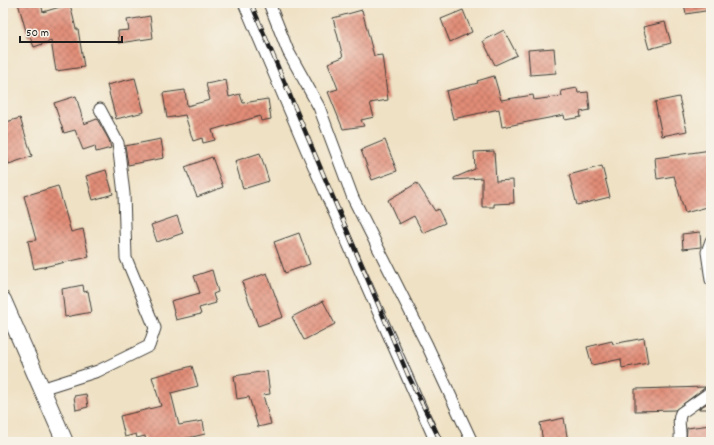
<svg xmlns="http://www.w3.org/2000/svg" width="714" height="445" font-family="Dekko,sans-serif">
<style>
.building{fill:url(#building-cross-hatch)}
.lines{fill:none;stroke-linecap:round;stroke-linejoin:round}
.minor-casing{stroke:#3c3a35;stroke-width:13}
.secondary-casing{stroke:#3c3a35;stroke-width:18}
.minor{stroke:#fff;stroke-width:11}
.secondary{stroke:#fff;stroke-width:16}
.rail-casing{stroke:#1c1c1c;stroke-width:4.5}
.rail{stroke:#f7f3e8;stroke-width:3;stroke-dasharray:9;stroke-linecap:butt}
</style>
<defs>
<pattern id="building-cross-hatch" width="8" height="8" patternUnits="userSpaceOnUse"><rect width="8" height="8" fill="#e18c77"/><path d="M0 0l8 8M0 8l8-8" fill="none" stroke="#b67261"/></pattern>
</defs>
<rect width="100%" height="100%" fill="#f7f3e8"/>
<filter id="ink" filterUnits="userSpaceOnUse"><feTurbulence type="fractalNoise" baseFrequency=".025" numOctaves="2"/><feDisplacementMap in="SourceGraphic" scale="8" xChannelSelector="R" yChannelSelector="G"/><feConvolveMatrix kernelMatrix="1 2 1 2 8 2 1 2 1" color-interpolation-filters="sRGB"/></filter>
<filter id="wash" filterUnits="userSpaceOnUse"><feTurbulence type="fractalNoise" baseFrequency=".012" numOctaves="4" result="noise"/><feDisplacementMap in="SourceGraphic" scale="16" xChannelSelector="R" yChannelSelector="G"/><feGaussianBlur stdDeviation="0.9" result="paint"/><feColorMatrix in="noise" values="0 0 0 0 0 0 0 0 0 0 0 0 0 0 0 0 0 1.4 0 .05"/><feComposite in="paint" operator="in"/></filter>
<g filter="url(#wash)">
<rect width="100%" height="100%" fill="#efe1c4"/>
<g id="blocks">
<g class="building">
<polygon points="18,3 41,3 43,12 70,4 76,29 78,29 84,67 56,71 51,41 34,47 30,37 28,38"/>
<polygon points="684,3 711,3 711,10 686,14"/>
<polygon points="362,10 374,56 382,55 388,100 370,103 374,117 361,120 364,126 343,129 328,92 338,89 328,63 343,57 333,18"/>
<polygon points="463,10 472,32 450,42 441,19"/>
<polygon points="150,16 153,38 119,43 118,31 129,30 127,20"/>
<polygon points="665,22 671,43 649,49 643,27"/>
<polygon points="504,30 517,55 495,65 483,41"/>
<polygon points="554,48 556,73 530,75 528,50"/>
<polygon points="494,76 501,100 533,95 534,100 562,96 561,91 577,88 578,93 588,92 590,110 580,112 581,117 565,120 564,115 502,127 499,109 453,119 446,91 478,83 477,81"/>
<polygon points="135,78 144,112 116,119 107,85"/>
<polygon points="226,80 229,97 240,94 243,103 268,99 271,119 261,121 260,116 212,130 215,140 203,143 202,138 193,141 185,115 167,118 163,93 185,90 187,106 210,100 206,84"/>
<polygon points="76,96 84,124 97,119 109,140 111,148 96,152 95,146 83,150 75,130 64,133 54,103"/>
<polygon points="679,97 687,131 662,136 655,102"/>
<polygon points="20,118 32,156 9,164 3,144 3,123"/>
<polygon points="161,139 164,158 128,165 125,146"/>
<polygon points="385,140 397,171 372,180 361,150"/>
<polygon points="711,150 711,206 685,213 674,176 657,179 655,158"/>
<polygon points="494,151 496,181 513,180 514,203 494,204 494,207 482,207 482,178 454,180 454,178 475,169 474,152"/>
<polygon points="260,153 269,181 243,189 235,161"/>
<polygon points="212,157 223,187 197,197 185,167"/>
<polygon points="602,166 610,197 577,205 569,175"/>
<polygon points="106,170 113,194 93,200 86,176"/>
<polygon points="417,183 435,211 438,209 445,223 423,233 414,216 399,224 388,200"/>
<polygon points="58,186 71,232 83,229 89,257 34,269 28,241 36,240 24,196"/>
<polygon points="177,216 183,233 157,242 151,225"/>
<polygon points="700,232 701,247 683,249 682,234"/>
<polygon points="299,233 310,264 285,273 274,242"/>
<polygon points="212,270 218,292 213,294 216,303 199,308 201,314 176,320 171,301 200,293 194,276"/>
<polygon points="267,273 283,317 258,326 242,282"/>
<polygon points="83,285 84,292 88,291 92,312 65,317 62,289"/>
<polygon points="323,301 335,324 304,340 292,317"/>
<polygon points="644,338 648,363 622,368 621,359 592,365 587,347 612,341 613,344"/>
<polygon points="192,366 198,386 171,393 179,425 203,421 205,434 184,439 184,442 146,442 145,436 137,438 136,434 125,437 120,416 161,406 152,377"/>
<polygon points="267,371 270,394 263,395 271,424 258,427 249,397 237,399 234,376"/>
<polygon points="706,387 675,410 635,411 635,389"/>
<polygon points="86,394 88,407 76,410 74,396"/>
<polygon points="711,401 711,409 698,409"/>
<polygon points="564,418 568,442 543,442 540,423"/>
<polygon points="711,425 711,442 686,442 687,428"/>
</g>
</g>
</g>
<g filter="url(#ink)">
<use href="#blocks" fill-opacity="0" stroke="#3c3a35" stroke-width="1"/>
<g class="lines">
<defs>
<g id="minor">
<polyline points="244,3 307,151 436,442"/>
<polyline points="269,3 288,51 319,107 353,198 427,345 472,442"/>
<polyline points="711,241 707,252 711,280"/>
<polyline points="41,389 98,371 149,346 155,328 126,258 124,194 118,143 100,109"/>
<path d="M679,442C683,433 676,422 681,413L711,392"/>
</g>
<polyline id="secondary" points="3,300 65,442"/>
</defs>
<use href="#minor" class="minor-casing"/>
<use href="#secondary" class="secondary-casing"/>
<use href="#minor" class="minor"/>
<use href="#secondary" class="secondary"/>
<defs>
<polyline id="rail" points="251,3 408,375 441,442"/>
</defs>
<use href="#rail" class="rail-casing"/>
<use href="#rail" class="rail"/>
</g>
</g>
<rect width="714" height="445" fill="none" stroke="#f7f3e8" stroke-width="16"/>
<path d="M20 36v6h102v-6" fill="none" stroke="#1c1c1c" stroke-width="2"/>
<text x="26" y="36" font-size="12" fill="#1c1c1c" stroke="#f7f3e8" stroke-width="3" paint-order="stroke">50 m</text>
</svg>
